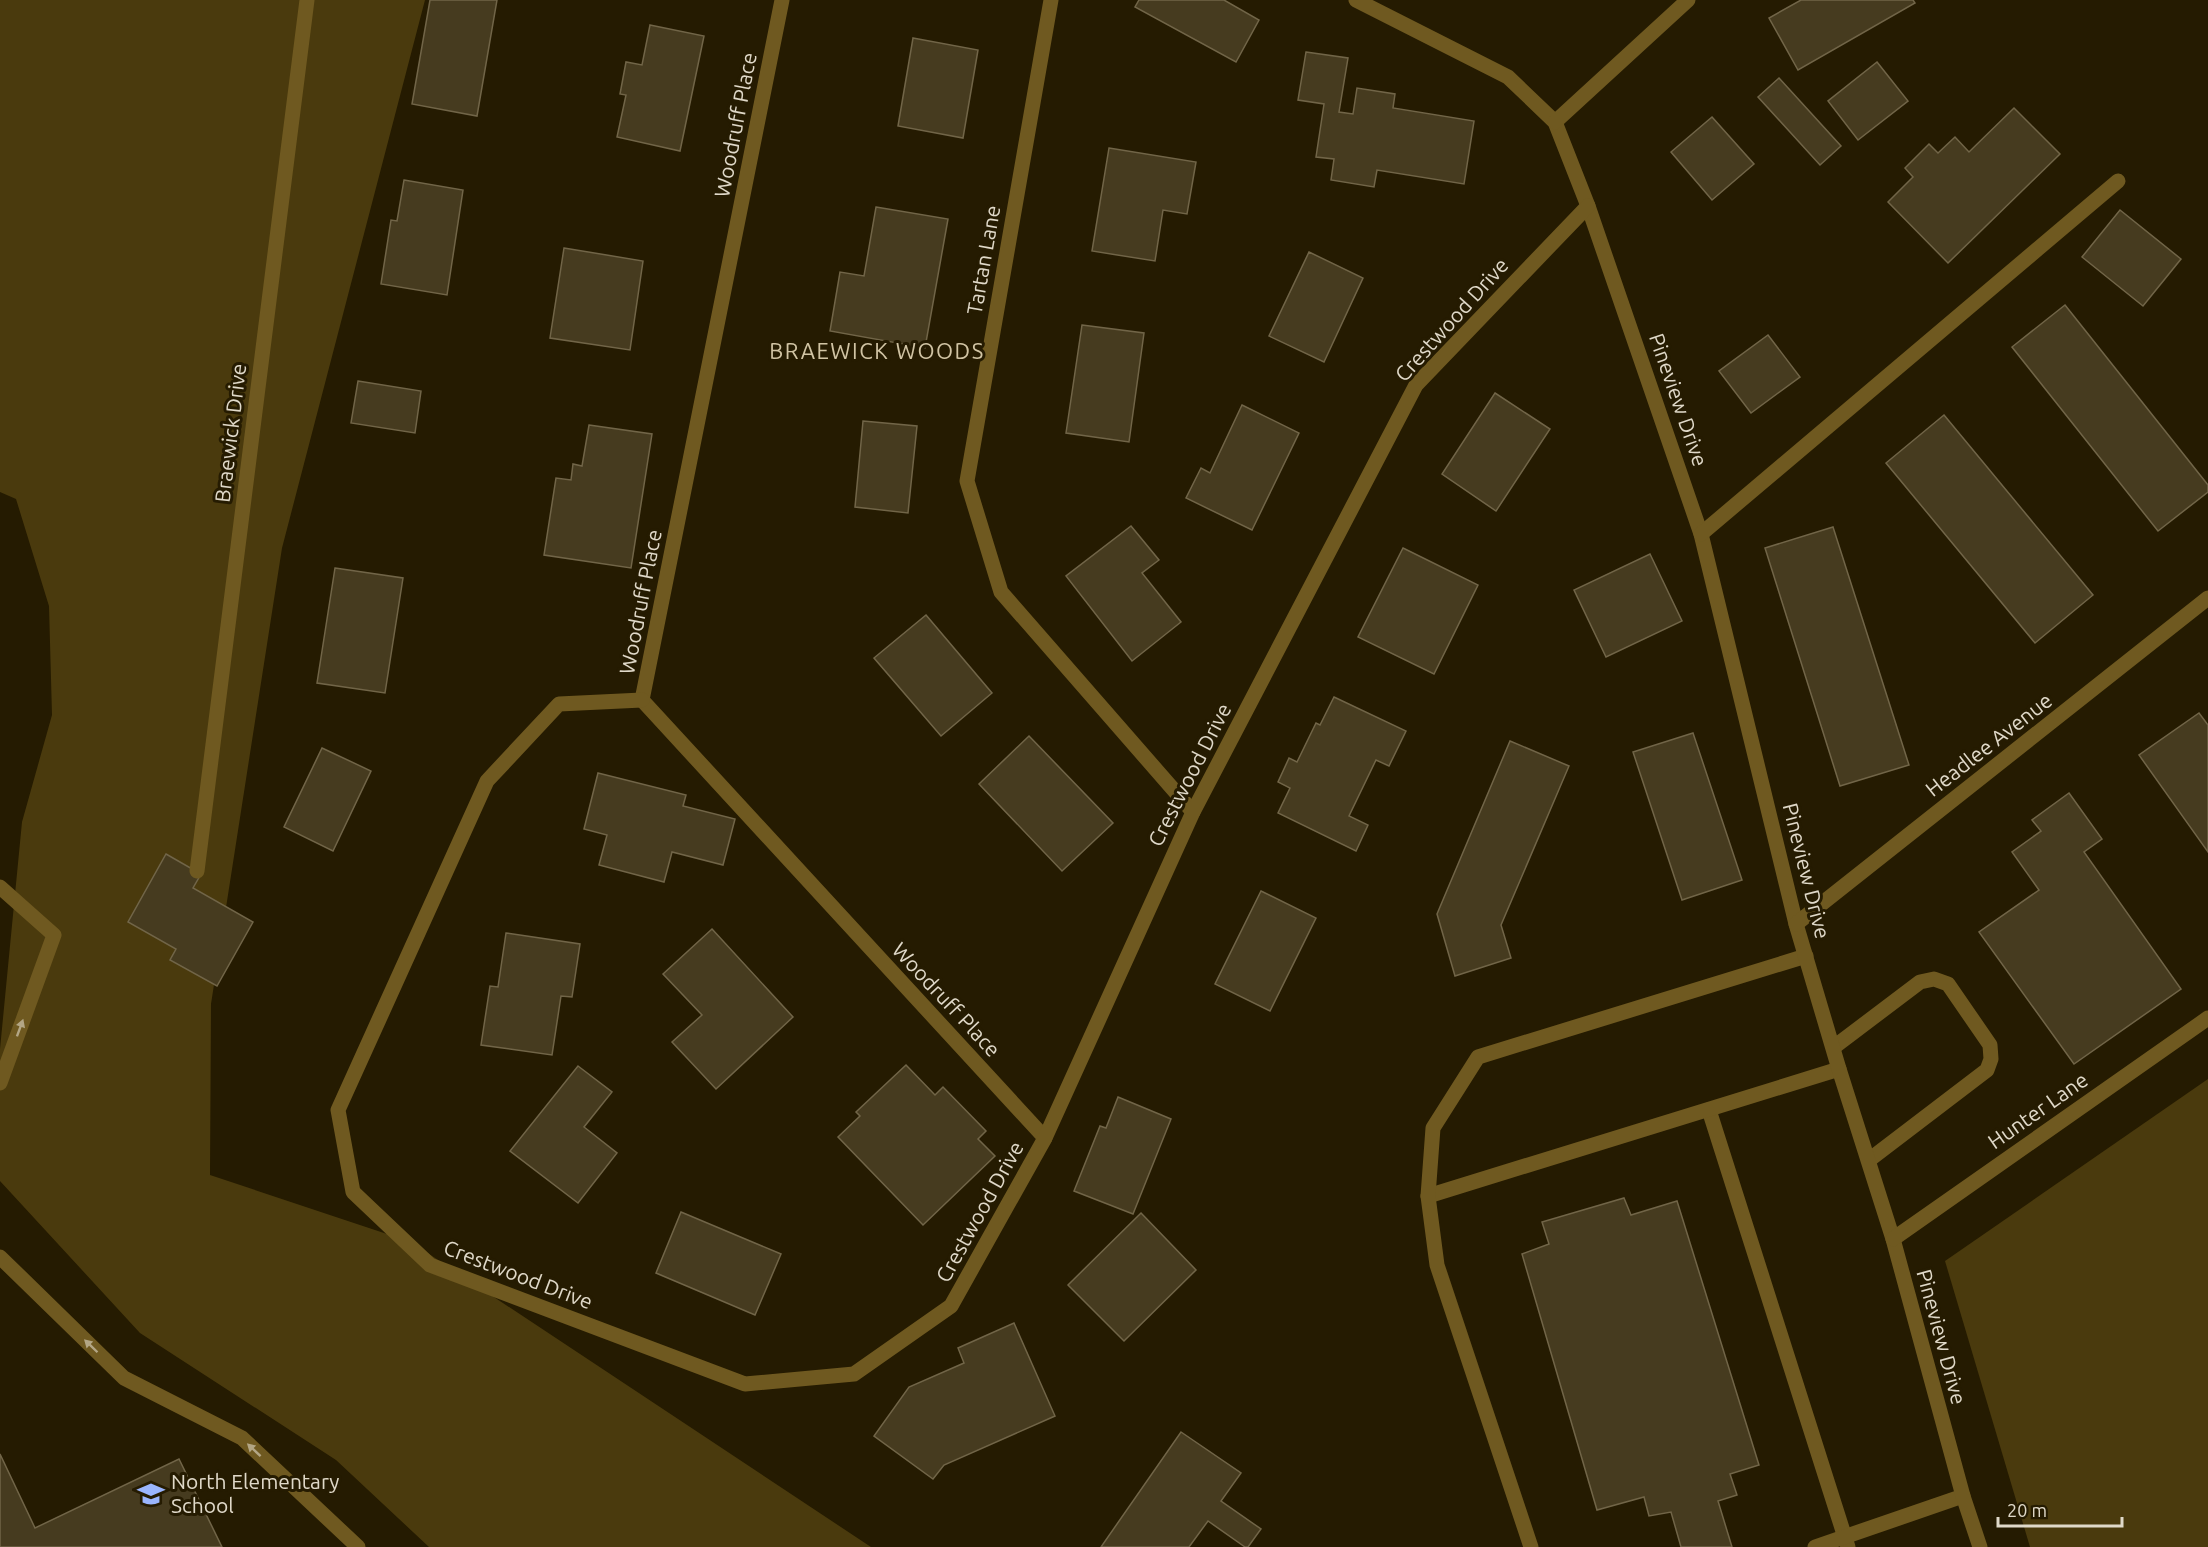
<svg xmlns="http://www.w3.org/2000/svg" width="2208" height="1547" font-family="Ubuntu,sans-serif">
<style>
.green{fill:#4a3a0d}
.building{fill:#463b1f;stroke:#716548;stroke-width:1.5}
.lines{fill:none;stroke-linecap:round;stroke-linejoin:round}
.service{stroke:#6f5920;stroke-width:15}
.minor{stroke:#6f5920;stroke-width:15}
.oneway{fill:#b3a685}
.labels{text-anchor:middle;stroke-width:6;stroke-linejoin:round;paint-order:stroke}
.street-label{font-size:21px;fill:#e0d9c9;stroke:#251b01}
.poi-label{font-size:21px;fill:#e0d9c9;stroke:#251b01;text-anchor:start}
.neighbourhood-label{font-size:22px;letter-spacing:1.5px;fill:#d1c4a4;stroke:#251b01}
</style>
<rect width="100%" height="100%" fill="#251b01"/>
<g class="green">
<polygon points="0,0 425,0 282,548 211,1004 210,1175 411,1242 871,1547 429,1547 336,1460 140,1333 0,1181 0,1049 22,822 52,715 49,606 16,499 0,492"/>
<polygon points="2208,1079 2208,1547 2030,1547 1945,1261"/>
</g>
<g class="building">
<polygon points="430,0 497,0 477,116 412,104"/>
<polygon points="1139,0 1224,0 1259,20 1236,62 1135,7"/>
<polygon points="1801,0 1913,0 1915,3 1798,70 1769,18"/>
<polygon points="650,25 704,36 680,151 617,137 626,95 620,94 626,62 642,65"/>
<polygon points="913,38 978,50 963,138 898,126"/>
<polygon points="1306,52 1348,58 1339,112 1353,114 1357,88 1395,94 1393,108 1474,121 1464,184 1377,170 1374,187 1331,180 1334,159 1316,157 1324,104 1298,100"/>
<polygon points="1877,62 1908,101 1858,140 1828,101"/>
<polygon points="1779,78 1841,146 1820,165 1758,97"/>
<polygon points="2014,108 2060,154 1948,263 1888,202 1913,177 1905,168 1929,144 1938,153 1955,137 1969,152"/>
<polygon points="1712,117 1754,164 1712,200 1671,152"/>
<polygon points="1109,148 1196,162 1187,214 1163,210 1155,261 1092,251"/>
<polygon points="404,180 463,190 447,295 381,284 391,220 397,221"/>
<polygon points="876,207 948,219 925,348 830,331 840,272 864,276"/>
<polygon points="2120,210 2181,259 2143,306 2082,257"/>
<polygon points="564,248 643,261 630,350 550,338"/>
<polygon points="1309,252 1363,278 1324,362 1269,336"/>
<polygon points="2065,305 2208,485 2208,492 2158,531 2012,347"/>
<polygon points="1082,325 1144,333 1129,442 1066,433"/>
<polygon points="1768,335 1800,377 1751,413 1719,371"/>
<polygon points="358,381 421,391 415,433 351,423"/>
<polygon points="1495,393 1550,429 1496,511 1442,474"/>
<polygon points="1242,405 1299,433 1252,530 1186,498 1201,468 1210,473"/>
<polygon points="1944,415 2093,595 2035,643 1886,463"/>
<polygon points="863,421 917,426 908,513 855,507"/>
<polygon points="589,425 652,434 631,568 544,555 556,478 571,480 573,464 582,466"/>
<polygon points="1131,526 1159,560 1142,573 1181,622 1132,661 1066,576"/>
<polygon points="1833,527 1909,765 1840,786 1765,548"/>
<polygon points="1403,548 1478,585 1434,674 1358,637"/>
<polygon points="1650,554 1682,621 1606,657 1574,590"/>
<polygon points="335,568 403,578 385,693 317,683"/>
<polygon points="926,615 992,693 941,736 874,658"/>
<polygon points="1334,697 1406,731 1389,766 1376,760 1349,816 1368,825 1356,851 1278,813 1290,788 1278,782 1289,758 1297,762 1316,723 1320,725"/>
<polygon points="2199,713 2208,725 2208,852 2139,755"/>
<polygon points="1693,733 1742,880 1682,900 1633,752"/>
<polygon points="1029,736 1113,823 1062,871 979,784"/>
<polygon points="1510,741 1569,766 1501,925 1511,958 1455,976 1437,914"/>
<polygon points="322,748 371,771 333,851 284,827"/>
<polygon points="598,773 686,795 683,806 735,819 723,865 672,852 664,882 599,865 607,835 584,829"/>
<polygon points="2069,793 2102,839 2084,852 2181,989 2074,1064 1979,932 2039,890 2012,852 2041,831 2032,820"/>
<polygon points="166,854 201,874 193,888 253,922 217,986 170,960 176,949 128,922"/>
<polygon points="1261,891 1316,918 1270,1011 1215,984"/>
<polygon points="712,929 793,1017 716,1089 672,1042 702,1015 663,974"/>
<polygon points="506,933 580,944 572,997 561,996 552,1055 481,1045 490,986 498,987"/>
<polygon points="906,1065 935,1095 943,1087 986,1131 978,1139 995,1156 923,1225 838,1137 860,1116 856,1112"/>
<polygon points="578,1066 612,1092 584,1127 617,1153 578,1203 510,1151"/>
<polygon points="1118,1097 1171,1119 1133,1214 1074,1191 1100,1126 1106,1128"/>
<polygon points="1624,1198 1631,1215 1677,1201 1759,1465 1730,1474 1737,1495 1718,1501 1732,1547 1681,1547 1671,1512 1649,1516 1644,1497 1597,1510 1522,1254 1549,1244 1542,1222"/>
<polygon points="681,1212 781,1254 755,1315 656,1273"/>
<polygon points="1141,1213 1196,1270 1124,1341 1068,1285"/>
<polygon points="1014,1323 1055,1416 944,1465 933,1479 874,1436 909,1387 964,1363 958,1348"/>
<polygon points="1181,1432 1241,1473 1221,1501 1261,1529 1248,1547 1245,1547 1208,1521 1189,1547 1101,1547"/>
<polygon points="0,1454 35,1528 179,1459 222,1547 0,1547"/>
</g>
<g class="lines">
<g class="service">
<polyline points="0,887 54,935 0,1083"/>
<polyline points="1834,1047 1920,982 1934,979 1948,984 1990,1045 1991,1059 1987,1070 1869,1160"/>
<polyline points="1709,1110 1848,1547"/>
<polyline points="1428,1196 1839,1069"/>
<polyline points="0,1257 124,1378 242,1438 358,1547"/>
<polyline points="1531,1547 1437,1265 1428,1196 1433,1128 1478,1057 1806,956"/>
<polyline points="1815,1547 1963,1496"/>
</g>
<g class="minor">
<polyline points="782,0 642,700 1045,1138"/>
<polyline points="1051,0 967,481 1001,592 1193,812"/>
<polyline points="1356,0 1508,77 1555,122 1588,206 1701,534 1796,924 1839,1069 1893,1239 1963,1496 1980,1547"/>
<polyline points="1555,122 1688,0"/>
<polyline points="1701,534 2118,181"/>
<polyline points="642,700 559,704 487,781 338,1110 353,1192 430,1265 745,1384 854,1374 951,1306 1045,1138 1193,812 1416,385 1588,206"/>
<polyline points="197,871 307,0"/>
<polyline points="1796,924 2208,598"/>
<polyline points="1893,1239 2208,1018"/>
</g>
</g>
<defs><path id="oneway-solid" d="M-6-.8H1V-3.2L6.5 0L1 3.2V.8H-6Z" transform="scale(1.5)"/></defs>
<g class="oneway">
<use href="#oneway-solid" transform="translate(20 1028) rotate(-70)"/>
<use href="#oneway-solid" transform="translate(91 1346) rotate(-136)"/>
<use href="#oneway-solid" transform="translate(254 1450) rotate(-137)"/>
</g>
<defs>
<symbol id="school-bare" viewBox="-9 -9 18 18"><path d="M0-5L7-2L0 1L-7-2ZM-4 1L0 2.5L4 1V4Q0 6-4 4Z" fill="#9ab5fd" stroke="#251b01" stroke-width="2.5" paint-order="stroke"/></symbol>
</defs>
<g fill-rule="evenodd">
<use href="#school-bare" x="132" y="1475" width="38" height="38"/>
</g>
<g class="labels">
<g class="street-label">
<text transform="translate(736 125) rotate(-79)" y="7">Woodruff Place</text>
<text transform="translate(984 260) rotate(-80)" y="7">Tartan Lane</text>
<text transform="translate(1452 320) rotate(-48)" y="7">Crestwood Drive</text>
<text transform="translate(1678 400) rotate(71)" y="7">Pineview Drive</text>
<text transform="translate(231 433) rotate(-83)" y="7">Braewick Drive</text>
<text transform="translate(641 602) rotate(-79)" y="7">Woodruff Place</text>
<text transform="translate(1989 745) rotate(-38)" y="7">Headlee Avenue</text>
<text transform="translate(1190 775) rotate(-63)" y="7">Crestwood Drive</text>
<text transform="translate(1806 871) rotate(76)" y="7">Pineview Drive</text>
<text transform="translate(946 1000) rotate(47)" y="7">Woodruff Place</text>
<text transform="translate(2038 1111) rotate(-35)" y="7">Hunter Lane</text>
<text transform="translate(980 1212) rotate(-61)" y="7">Crestwood Drive</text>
<text transform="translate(518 1275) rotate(21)" y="7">Crestwood Drive</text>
<text transform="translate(1941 1337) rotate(75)" y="7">Pineview Drive</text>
</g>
<g class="poi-label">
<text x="171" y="1489">North Elementary<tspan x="171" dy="24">School</tspan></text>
</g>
<g class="neighbourhood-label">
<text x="877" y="359">BRAEWICK WOODS</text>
</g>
</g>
<path d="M1998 1517v9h124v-9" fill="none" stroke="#e0d9c9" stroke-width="3"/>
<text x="2007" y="1517" font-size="18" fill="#e0d9c9" stroke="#251b01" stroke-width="4.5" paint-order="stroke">20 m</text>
</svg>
